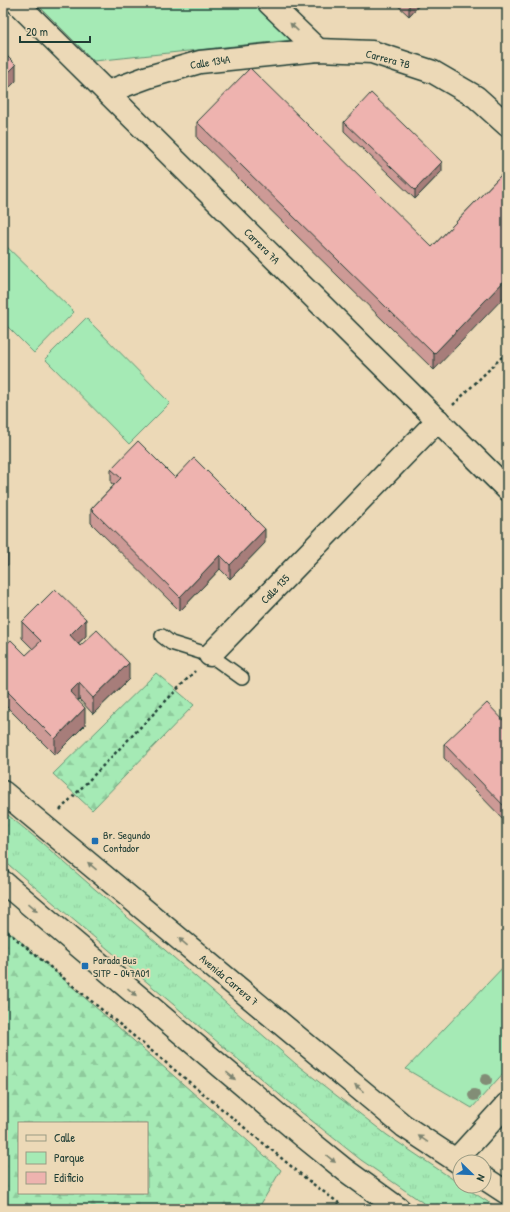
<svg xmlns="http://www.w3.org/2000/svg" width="510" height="1212" font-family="'Patrick Hand',sans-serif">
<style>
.grass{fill:url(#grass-tufts);stroke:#629474}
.forest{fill:url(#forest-firs);stroke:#629474;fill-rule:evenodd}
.park{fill:#a5eab5;stroke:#629474}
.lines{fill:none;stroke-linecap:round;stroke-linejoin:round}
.service-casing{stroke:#1f3d34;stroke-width:16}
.minor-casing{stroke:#1f3d34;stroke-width:25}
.primary-casing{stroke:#1f3d34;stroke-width:25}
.path{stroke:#1f3d34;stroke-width:2.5;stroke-dasharray:3 3;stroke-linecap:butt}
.service{stroke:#ecd9b7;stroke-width:13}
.minor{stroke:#ecd9b7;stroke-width:22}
.primary{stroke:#ecd9b7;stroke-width:22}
.tree{fill:#828d76}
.wall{fill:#cd9a96;stroke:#1f3d34}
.shaded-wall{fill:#a77d7a;stroke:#1f3d34}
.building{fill:#eeb3af;stroke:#1f3d34}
.oneway{fill:#7b836f}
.poi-dot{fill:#1f6fb2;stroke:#ecd9b7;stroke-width:1.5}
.labels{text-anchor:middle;stroke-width:3.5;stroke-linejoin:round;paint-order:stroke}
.street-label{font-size:11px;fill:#1f3d34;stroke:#ecd9b7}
.poi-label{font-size:11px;fill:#1f3d34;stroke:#ecd9b7;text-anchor:start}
</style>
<defs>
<pattern id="grass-tufts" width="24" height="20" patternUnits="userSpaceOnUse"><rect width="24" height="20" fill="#a5eab5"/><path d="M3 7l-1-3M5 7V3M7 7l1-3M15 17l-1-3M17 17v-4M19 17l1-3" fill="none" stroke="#8eca9c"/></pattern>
<pattern id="forest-firs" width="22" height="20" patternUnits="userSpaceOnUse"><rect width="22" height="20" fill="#a5eab5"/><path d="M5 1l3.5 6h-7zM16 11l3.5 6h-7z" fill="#8eca9c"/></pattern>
</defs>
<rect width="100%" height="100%" fill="#ecd9b7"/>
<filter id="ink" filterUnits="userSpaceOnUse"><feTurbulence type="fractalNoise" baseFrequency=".025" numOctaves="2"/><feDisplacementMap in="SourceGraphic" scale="8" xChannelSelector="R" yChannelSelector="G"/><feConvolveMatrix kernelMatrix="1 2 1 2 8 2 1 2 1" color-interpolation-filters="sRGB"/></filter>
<g filter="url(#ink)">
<polygon class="grass" points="3,811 42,843 296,1064 387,1135 460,1184 460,1186 463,1186 499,1209 432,1209 361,1160 286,1100 3,860"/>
<g class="forest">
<polygon points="156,673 194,705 92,810 53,774"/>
<path d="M3,926L281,1170L258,1209H3ZM19,1123H147V1193H19Z"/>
</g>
<g class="park">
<polygon points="36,3 253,3 291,40 94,61"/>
<polygon points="3,243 74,312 34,353 3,322"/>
<polygon points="86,318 170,403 129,444 45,359"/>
<polygon points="507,963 507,1069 472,1108 406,1069"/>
</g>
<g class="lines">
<defs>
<polyline id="service" points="162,636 171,643 210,655 242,678"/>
<g id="minor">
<polyline points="17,3 507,489"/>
<polyline points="269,3 318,50"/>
<polyline points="107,92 148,77 200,62 318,50 372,52 433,72 476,97 507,125"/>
<polyline points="210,655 438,420"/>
<polyline points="456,1160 507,1104"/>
</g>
<g id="primary">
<polyline points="3,792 404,1126 460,1163"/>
<polyline points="3,882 303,1136 345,1170 399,1209"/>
<polyline points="484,1178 507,1193"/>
</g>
</defs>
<use href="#service" class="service-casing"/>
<use href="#minor" class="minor-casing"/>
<use href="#primary" class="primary-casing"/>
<g class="path">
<polyline points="453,405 507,352"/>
<polyline points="60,810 195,671"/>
<polyline points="3,928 309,1181 347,1209"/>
</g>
<use href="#service" class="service"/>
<use href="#minor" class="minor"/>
<use href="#primary" class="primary"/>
</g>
<g class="tree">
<circle cx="486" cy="1080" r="6"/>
<circle cx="474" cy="1095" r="6"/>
</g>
<g class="wall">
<polygon points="395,3 421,3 409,16"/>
<polygon points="197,122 432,247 502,174 434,370 197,138"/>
<polygon points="344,122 442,171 415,199 344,131"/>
<polygon points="111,469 175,478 265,543 230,579 220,569 180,611 91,523 91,509 114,485 111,483"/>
<polygon points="3,520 8,549 8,565 3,566"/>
<polygon points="22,622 86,636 78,643 80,646 129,679 93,714 79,699 78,701 85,725 55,755 3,703 3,647 26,655 33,649 22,638"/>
<polygon points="507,724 507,823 444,758 444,744"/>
</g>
<g class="shaded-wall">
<polygon points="409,3 421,3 409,16"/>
<polygon points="16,65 16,81 3,94 3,78"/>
<polygon points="442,162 442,171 415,199 415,190"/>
<polygon points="507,278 507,294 434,370 434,354"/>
<polygon points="265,529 265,543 230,579 230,565"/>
<polygon points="220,555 220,569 180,611 180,597"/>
<polygon points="86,619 86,636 70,651 70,635"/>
<polygon points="129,663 129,679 93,714 93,698"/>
<polygon points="79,683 79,699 70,708 70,692"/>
<polygon points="85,708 85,725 55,755 55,739"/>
</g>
<g class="building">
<polygon points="3,52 16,65 3,78"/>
<polygon points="250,68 432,247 502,174 507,179 507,278 434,354 197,122"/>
<polygon points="371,93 442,162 415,190 344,122"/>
<polygon points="138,441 175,478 194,458 265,529 230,565 220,555 180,597 91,509 121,478 111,469"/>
<polygon points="3,520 8,549 3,550"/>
<polygon points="55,589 86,619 70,635 80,646 97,630 129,663 93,698 79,683 70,692 85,708 55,739 3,687 3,647 11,640 26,655 41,641 22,622"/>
<polygon points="487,703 507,724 507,809 444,744"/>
</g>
<defs><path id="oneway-solid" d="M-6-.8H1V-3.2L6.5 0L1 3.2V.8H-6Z"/></defs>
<g class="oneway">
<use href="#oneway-solid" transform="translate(294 27) rotate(-136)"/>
<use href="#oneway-solid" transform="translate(92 866) rotate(-140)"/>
<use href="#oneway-solid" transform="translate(33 907) rotate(41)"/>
<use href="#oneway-solid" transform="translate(183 942) rotate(-140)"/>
<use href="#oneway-solid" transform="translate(132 992) rotate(41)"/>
<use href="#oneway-solid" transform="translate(231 1076) rotate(40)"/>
<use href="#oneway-solid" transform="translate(359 1088) rotate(-140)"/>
<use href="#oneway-solid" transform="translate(423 1139) rotate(-146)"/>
<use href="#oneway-solid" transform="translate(331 1159) rotate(39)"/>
</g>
</g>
<g class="poi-dot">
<rect x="91" y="837" width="8" height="8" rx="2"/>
<rect x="81" y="962" width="8" height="8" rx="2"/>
</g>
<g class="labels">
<g class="street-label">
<text transform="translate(388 59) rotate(15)" y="4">Carrera 7B</text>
<text transform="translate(210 62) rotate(-9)" y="4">Calle 134A</text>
<text transform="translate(262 246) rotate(45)" y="4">Carrera 7A</text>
<text transform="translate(275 589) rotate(-46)" y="4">Calle 135</text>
<text transform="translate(229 980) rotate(40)" y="4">Avenida Carrera 7</text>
</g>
<g class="poi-label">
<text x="103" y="839">Br. Segundo<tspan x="103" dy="13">Contador</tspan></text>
<text x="93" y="964">Parada Bus<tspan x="93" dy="13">SITP - 047A01</tspan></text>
</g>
</g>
<rect width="510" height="1212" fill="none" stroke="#ecd9b7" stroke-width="16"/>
<rect x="8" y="8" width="494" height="1196" fill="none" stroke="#1f3d34" stroke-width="1.5" filter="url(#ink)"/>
<rect x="18" y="1122" width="130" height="72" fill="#ecd9b7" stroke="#9a9b83"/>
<rect x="26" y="1135" width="20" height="6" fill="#ecd9b7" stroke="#9a9b83"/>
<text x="54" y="1142" font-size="12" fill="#1f3d34">Calle</text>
<rect x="26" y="1152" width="20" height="12" fill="#a5eab5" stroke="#9a9b83"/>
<text x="54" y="1162" font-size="12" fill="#1f3d34">Parque</text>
<rect x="26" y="1172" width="20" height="12" fill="#eeb3af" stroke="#9a9b83"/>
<text x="54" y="1182" font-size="12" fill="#1f3d34">Edificio</text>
<g transform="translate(472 1174) rotate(113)"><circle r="19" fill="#ecd9b7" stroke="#9a9b83"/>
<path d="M0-3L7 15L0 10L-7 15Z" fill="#1f6fb2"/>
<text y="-6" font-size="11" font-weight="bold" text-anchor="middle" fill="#1f3d34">N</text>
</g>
<path d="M20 36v6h70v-6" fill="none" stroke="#1f3d34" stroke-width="2"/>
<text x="26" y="36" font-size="12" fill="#1f3d34" stroke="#ecd9b7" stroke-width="3" paint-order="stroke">20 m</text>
</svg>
